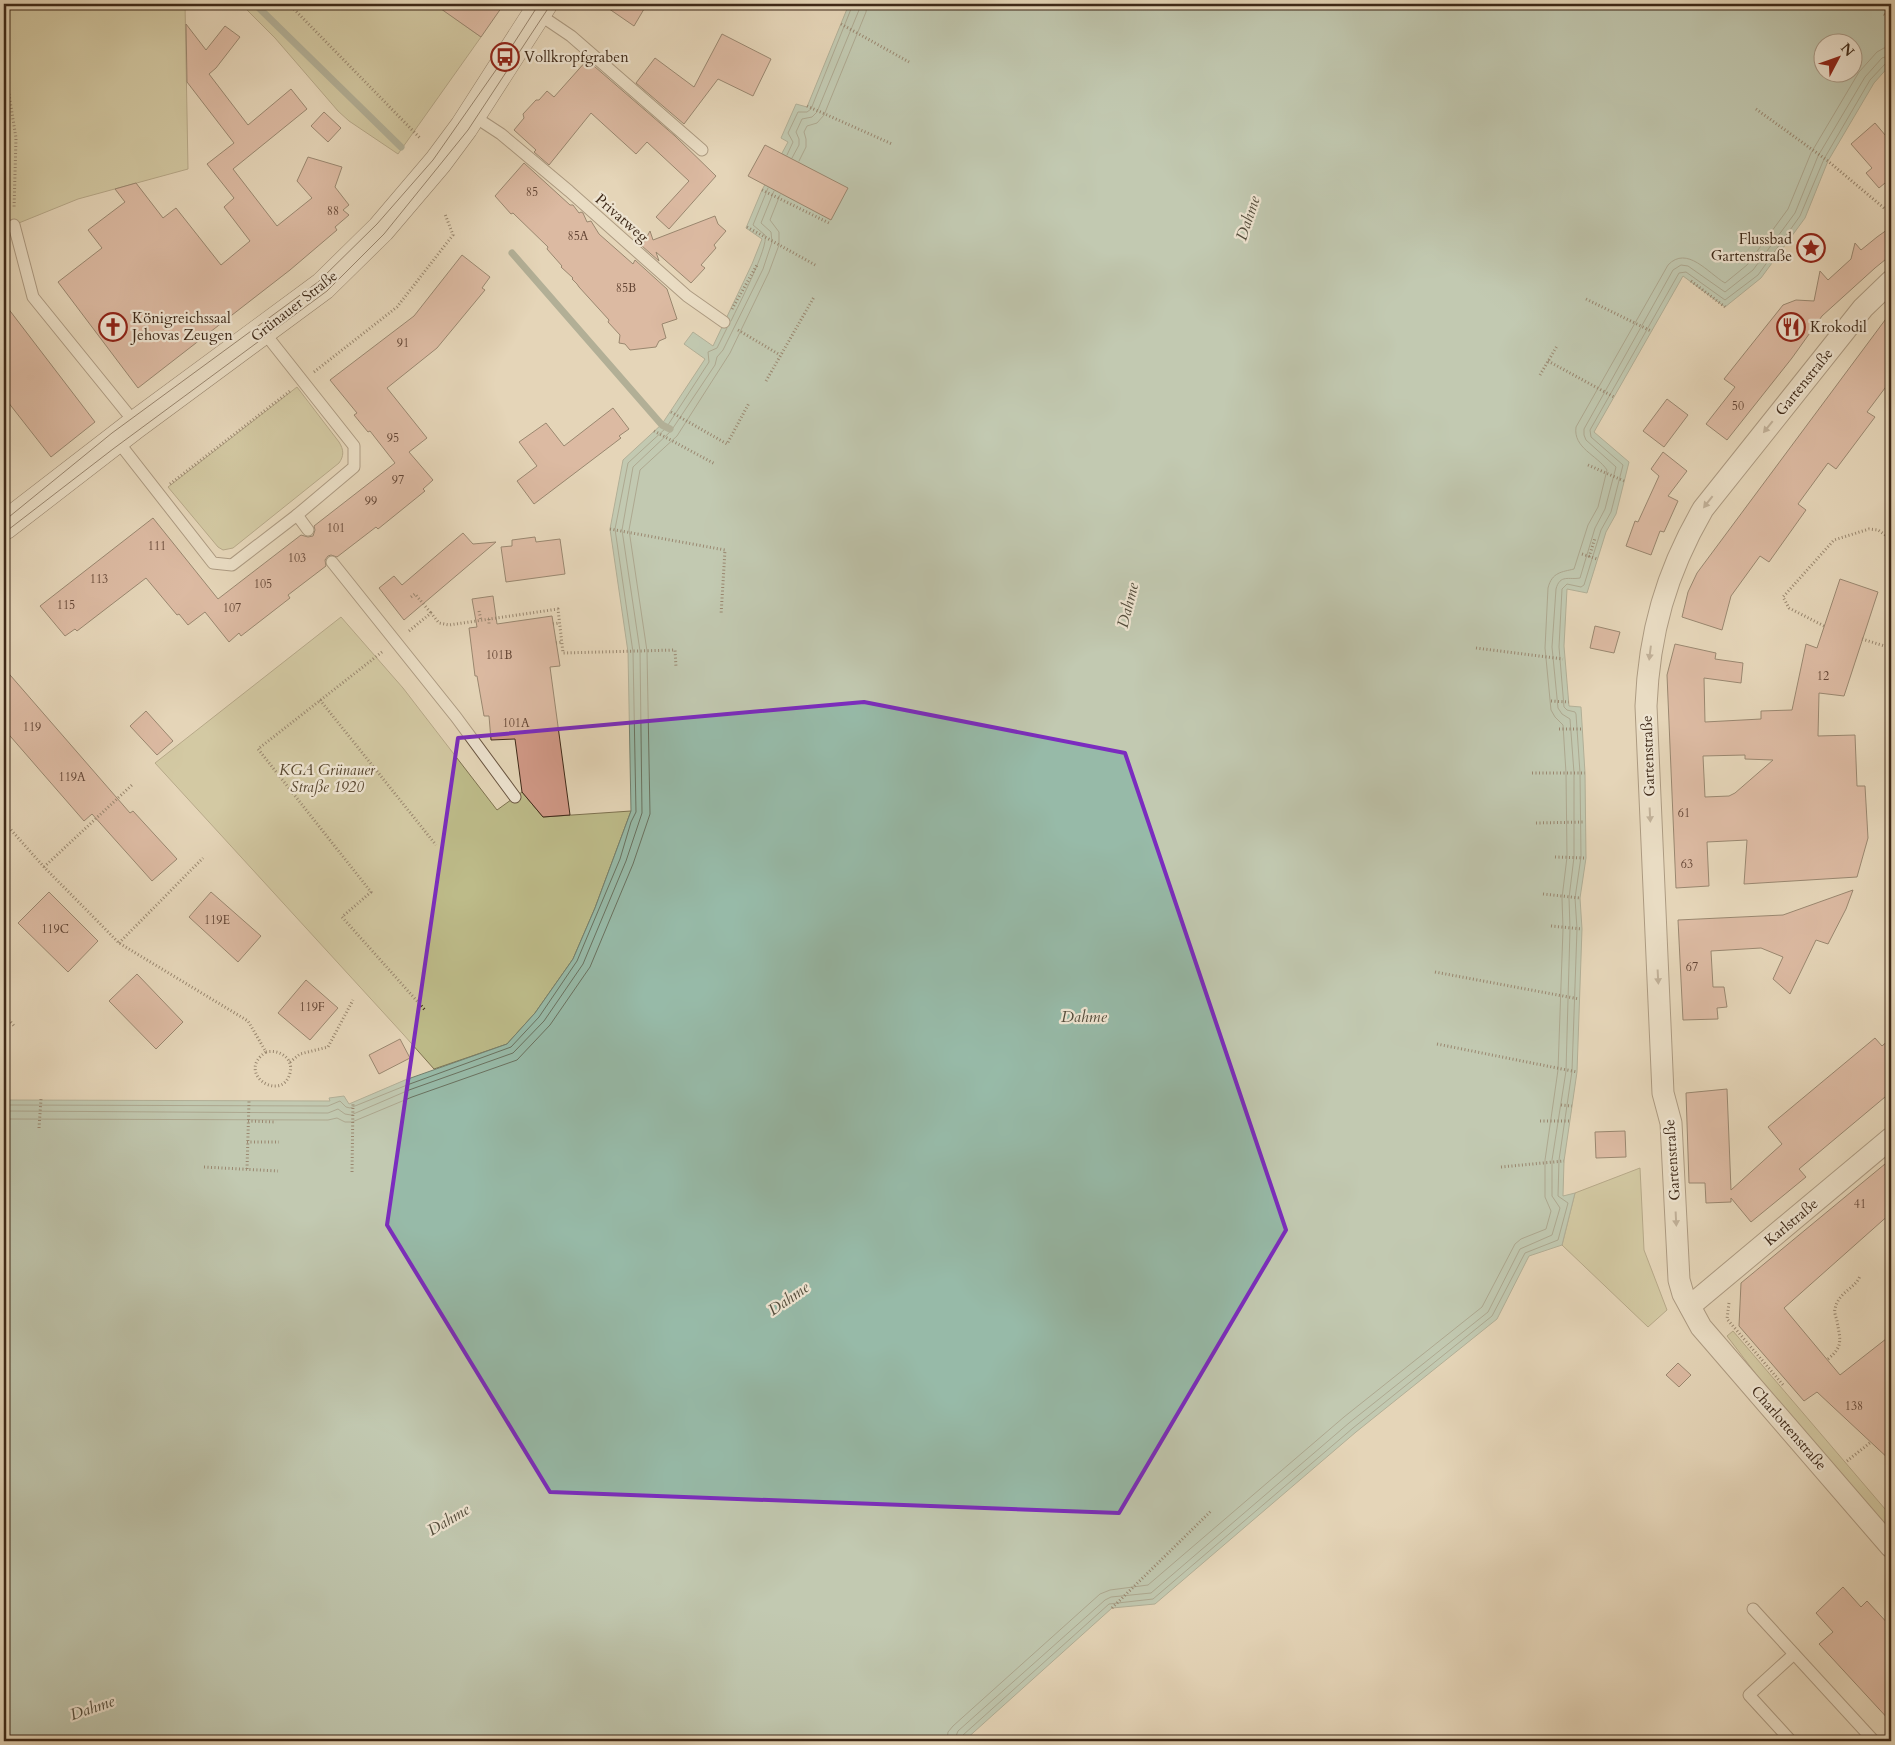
<svg xmlns="http://www.w3.org/2000/svg" width="1895" height="1745" font-family="Cardo,serif">
<style>
.green{fill:#bdbb89;stroke:#7e7250}
.water{fill:#97baa8;stroke:#73806e;fill-rule:evenodd}
.lines{fill:none;stroke-linecap:round;stroke-linejoin:round}
.shore{stroke:#6a7260;stroke-width:1}
.stream{stroke:#73806e;stroke-width:7}
.building{fill:#d19987;stroke:#3e2918;fill-rule:evenodd}
.service-casing{stroke:#685440;stroke-width:13}
.minor-casing{stroke:#685440;stroke-width:23}
.secondary-casing{stroke:#3e2918;stroke-width:29}
.path{stroke:#3e2918;stroke-width:3;stroke-dasharray:1 2.5;stroke-linecap:butt}
.service{stroke:#eee4d1;stroke-width:11}
.minor{stroke:#eee4d1;stroke-width:21}
.secondary{stroke:#eee4d1;stroke-width:28}
.tram{stroke:#3e2918;stroke-width:1}
.oneway{fill:#968674}
.marked{fill:none;stroke:#7b2cbf;stroke-width:4;stroke-linejoin:round}
.labels{text-anchor:middle;stroke-width:4.5;stroke-linejoin:round;paint-order:stroke}
.number-label{font-size:12px;fill:#634534}
.poi-label{font-size:15px;fill:#3e2918;stroke:#eee4d1;text-anchor:start}
.street-label{font-size:15px;fill:#3e2918;stroke:#eee4d1}
.park-label{font-size:15px;font-style:italic;fill:#57462f;stroke:#eee4d1}
.water-label{font-size:16px;font-style:italic;fill:#544d3c;stroke:#eee4d1}
</style>
<rect width="100%" height="100%" fill="#e5d6b8"/>
<filter id="stains"><feTurbulence type="fractalNoise" baseFrequency=".004" numOctaves="4"/><feColorMatrix values="0 0 0 0 .2 0 0 0 0 .09 0 0 0 0 .02 0 0 0 .5 -.17"/></filter>
<radialGradient id="worn" r=".72"><stop offset=".6" stop-color="#630" stop-opacity="0"/><stop offset="1" stop-color="#630" stop-opacity=".3"/></radialGradient>
<g class="green">
<polygon points="4,4 185,4 188,169 78,199 4,229"/>
<polygon points="241,4 435,4 481,37 398,154 349,121 338,111 275,38"/>
<path d="M297,387L339,442C344,450 344,456 339,463L233,548L223,550L218,547L168,487Z"/>
<polygon points="341,617 403,688 497,810 522,792 543,817 631,811 595,908 573,959 535,1013 507,1044 434,1069 403,1034 155,763"/>
<polygon points="1640,1168 1644,1250 1667,1310 1648,1327 1562,1245 1575,1193"/>
<polygon points="1733,1331 1891,1516 1891,1544 1860,1511 1727,1336"/>
</g>
<path class="water" d="M849,4H1891V64L1874,83L1828,161L1805,218L1761,278L1725,307L1683,276L1594,432L1629,462L1616,514L1606,532L1587,593L1567,589L1564,646L1569,706L1581,707L1585,773L1586,858L1580,898L1582,929L1577,1072L1564,1161L1563,1196L1575,1193L1562,1245L1529,1256L1497,1319L1356,1432L1155,1604L1112,1608L964,1741H4V1100L330,1101L329,1098L344,1096L349,1104L405,1080L507,1044L535,1013L573,959L595,908L631,811L628,652L610,529L623,460L662,424L705,359L684,344L693,332L713,346L752,264L762,239L746,228L762,190L788,142L781,138L796,104L807,107ZM1822,42H1852V72H1822Z"/>
<g class="lines">
<g class="shore">
<polyline points="787,155 793,142 788,133 798,112 807,112 811,109 853,4"/>
<polyline points="792,158 799,145 799,139 796,132 802,119 812,117 817,112 859,10 859,4"/>
<polyline points="799,161 806,147 806,139 804,132 807,126 817,123 824,115 866,12 867,4"/>
<path d="M731,321C738,306 769,247 765,235L753,225L768,188"/>
<polyline points="4,1105 328,1106 340,1101 346,1107 350,1108 407,1085 511,1047 539,1017 577,961 620,859 631,822 636,812 633,652 615,529 628,463 666,428 709,362 708,352 717,348 727,328"/>
<polyline points="4,1111 328,1113 338,1109 345,1114 351,1115 409,1090 513,1053 544,1021 583,964 626,861 642,813 640,651 622,530 633,467 671,431 715,365 717,357 723,350 763,269 772,242 771,232 761,223 774,191"/>
<polyline points="4,1119 328,1120 337,1118 345,1122 352,1122 412,1097 517,1060 550,1025 590,967 633,864 650,814 647,651 629,530 640,470 677,436 730,353 769,272 779,245 779,232 770,220 780,195"/>
<path d="M947,1741L948,1732L953,1726L1100,1594L1110,1590L1148,1585L1344,1417L1482,1307L1515,1244L1521,1239L1546,1229L1551,1211L1545,1197V1160L1558,1070L1563,929L1562,898L1567,857L1566,773L1563,725L1555,717L1551,710L1545,648L1548,588C1552,572 1562,572 1574,569L1588,525L1598,507L1607,470C1597,455 1573,448 1576,427L1668,265C1687,245 1708,273 1725,283L1747,265L1788,209L1811,153L1859,72L1877,52L1884,48L1891,47"/>
<path d="M954,1741L958,1731L1105,1600L1111,1597L1151,1593L1349,1423L1488,1312L1520,1249L1552,1235L1560,1208L1552,1196V1160L1566,1071L1570,929L1569,898L1574,857V773L1570,719L1562,714L1558,708L1552,647L1556,589C1560,574 1569,580 1580,578L1595,528L1605,509L1616,467L1586,440L1584,435V429L1673,270L1681,265L1688,266L1725,292L1753,270L1795,213L1818,156L1865,77L1882,58L1891,55"/>
<polyline points="961,1741 963,1735 1109,1604 1153,1599 1353,1428 1492,1316 1525,1253 1558,1240 1568,1203 1558,1196 1559,1160 1572,1071 1577,929 1575,898 1581,857 1580,773 1576,714 1575,712 1567,710 1564,707 1559,647 1562,589 1567,584 1581,587 1584,585 1601,530 1611,512 1623,465 1591,437 1590,430 1679,273 1686,272 1725,300 1758,275 1800,216 1824,159 1870,80 1886,63 1891,61"/>
</g>
<g class="stream">
<polyline points="255,4 401,147"/>
<polyline points="512,253 662,425 670,429"/>
</g>
</g>
<g class="building">
<polygon points="434,4 504,4 481,37"/>
<polygon points="602,4 647,4 634,26"/>
<polygon points="186,24 206,50 225,26 240,37 216,68 209,74 248,125 291,89 307,109 233,169 277,226 312,198 297,181 308,157 342,167 335,187 349,205 343,210 349,215 335,227 337,230 290,270 138,388 58,282 102,248 88,230 125,202 115,189 136,183 163,218 176,208 221,265 250,241 224,207 234,198 207,164 234,143 187,82"/>
<polygon points="722,34 771,59 753,96 718,79 684,124 636,83 655,58 694,87"/>
<polygon points="587,60 675,136 716,176 669,229 656,217 689,181 647,142 636,154 591,113 549,165 534,152 536,150 514,130 524,118 523,114 536,100 539,100 547,91 554,97"/>
<polygon points="324,112 341,128 328,142 311,126"/>
<polygon points="1875,123 1891,142 1891,190 1885,183 1879,188 1866,173 1872,168 1851,144"/>
<polygon points="765,145 848,188 831,220 748,176"/>
<polygon points="524,163 570,205 573,205 579,213 581,212 583,213 587,222 591,221 599,234 633,264 635,260 667,289 677,319 662,324 666,338 659,341 656,347 630,350 625,344 619,343 620,335 608,322 609,320 579,287 577,284 572,279 573,278 561,267 562,266 547,249 548,247 513,213 511,214 495,196"/>
<polygon points="715,216 718,224 726,231 714,245 716,248 701,265 705,268 691,283 656,252 659,261 642,246 650,231 653,240"/>
<polygon points="1891,227 1891,255 1875,268 1822,316 1792,358 1727,440 1706,424 1735,387 1724,379 1783,305 1796,300 1814,301 1820,271 1828,280 1851,259 1855,243 1861,250 1877,237"/>
<polygon points="462,255 490,277 482,288 485,290 437,348 387,388 427,438 409,452 433,480 423,489 425,491 378,529 376,527 337,557 331,555 328,556 325,560 326,566 288,595 290,598 241,636 239,633 229,642 205,612 188,625 179,614 177,615 146,578 77,631 75,629 65,636 40,606 153,518 218,599 301,535 308,537 313,536 315,530 314,526 395,463 370,431 368,432 354,415 357,413 330,380 414,316"/>
<polygon points="4,303 95,422 51,457 4,397"/>
<polygon points="1891,312 1891,380 1867,412 1875,417 1836,469 1828,463 1798,504 1806,510 1769,562 1760,556 1731,596 1722,630 1682,617 1688,592 1697,573"/>
<polygon points="1667,399 1688,415 1664,447 1643,431"/>
<polygon points="613,408 629,429 619,436 621,438 534,504 517,481 537,466 519,442 546,423 564,446"/>
<polygon points="1663,452 1687,471 1668,496 1678,501 1664,532 1660,531 1651,555 1626,546 1635,521 1638,522 1659,476 1651,469"/>
<polygon points="463,533 473,544 496,542 404,620 379,588 394,576 402,585"/>
<polygon points="535,537 536,542 560,539 565,574 506,582 501,547 512,546 512,540"/>
<path d="M1840,579L1878,592L1844,696L1819,693L1818,736L1855,735L1857,786H1865L1868,838L1857,877L1744,884L1747,840L1707,842L1709,886L1676,888L1667,675L1675,644L1716,653L1715,659L1743,663L1741,683L1704,678L1705,722L1761,719V711L1792,710L1806,644L1817,648ZM1745,755V759L1773,760L1735,793L1729,796L1705,797L1703,756Z"/>
<polygon points="493,596 497,624 552,616 560,666 550,667 570,815 543,817 522,792 515,739 491,740 489,716 484,716 477,676 475,676 469,628 477,627 472,599"/>
<polygon points="1595,626 1620,632 1614,653 1590,648"/>
<polygon points="4,668 130,813 133,811 177,859 152,881 92,814 84,821 4,729"/>
<polygon points="146,711 173,741 157,755 130,726"/>
<polygon points="1853,890 1846,909 1828,944 1816,940 1790,994 1773,979 1783,957 1761,948 1711,951 1713,987 1724,987 1727,1007 1717,1008 1718,1019 1683,1020 1678,920 1783,915"/>
<polygon points="49,892 98,941 68,972 18,923"/>
<polygon points="211,892 261,936 238,962 189,917"/>
<polygon points="137,974 183,1022 156,1049 109,1001"/>
<polygon points="306,980 338,1008 310,1040 278,1013"/>
<polygon points="1875,1038 1882,1046 1891,1038 1891,1092 1799,1169 1806,1177 1751,1222 1731,1198 1731,1202 1706,1203 1705,1183 1689,1183 1686,1093 1727,1089 1731,1190 1782,1144 1768,1127"/>
<polygon points="400,1039 410,1058 379,1074 369,1055"/>
<polygon points="1625,1131 1626,1157 1596,1158 1595,1132"/>
<polygon points="1891,1159 1891,1213 1784,1308 1840,1375 1891,1335 1891,1461 1817,1392 1804,1401 1739,1326 1741,1283"/>
<polygon points="1678,1363 1691,1375 1679,1387 1666,1375"/>
<polygon points="1843,1587 1861,1607 1867,1601 1891,1627 1891,1722 1819,1644 1833,1632 1816,1613"/>
</g>
<g class="lines">
<defs>
<g id="service">
<polyline points="537,13 571,36 702,150"/>
<polyline points="472,115 501,134 569,191 687,296 724,322"/>
<polyline points="14,225 33,297 136,424"/>
<polyline points="116,439 213,563 232,565 297,515 354,467 354,446 263,331"/>
<polyline points="297,515 308,530"/>
<polyline points="332,562 456,717 515,797"/>
<polyline points="1753,1609 1874,1741"/>
<polyline points="1791,1741 1749,1695 1794,1654"/>
</g>
<g id="minor">
<path d="M1891,281L1863,308L1703,509C1666,573 1649,633 1646,706L1663,1093L1671,1123L1679,1280L1683,1294L1701,1327L1891,1547"/>
<polyline points="1690,1306 1891,1138"/>
</g>
<polyline id="secondary" points="4,526 136,424 323,286 381,229 438,162 464,127 543,4"/>
</defs>
<use href="#service" class="service-casing"/>
<use href="#minor" class="minor-casing"/>
<use href="#secondary" class="secondary-casing"/>
<g class="path">
<polyline points="289,4 420,138"/>
<polyline points="1884,14 1891,20"/>
<polyline points="841,24 909,62"/>
<polyline points="4,63 16,138 14,209"/>
<polyline points="807,106 892,144"/>
<polyline points="1756,109 1828,161 1891,214"/>
<polyline points="762,190 831,224"/>
<polyline points="747,227 817,266"/>
<polyline points="1691,281 1725,307"/>
<polyline points="1586,299 1651,331"/>
<polyline points="732,309 757,265"/>
<polyline points="738,330 780,355"/>
<polyline points="1548,361 1614,397"/>
<polyline points="314,372 397,307 453,235 445,214"/>
<polyline points="1540,375 1557,346"/>
<polyline points="766,381 814,297"/>
<polyline points="671,412 727,444 749,403"/>
<polyline points="654,431 715,464"/>
<polyline points="1588,465 1624,481"/>
<polyline points="170,484 290,391"/>
<polyline points="610,529 725,550 721,615"/>
<polyline points="1582,554 1597,559"/>
<polyline points="1589,557 1595,538"/>
<polyline points="411,597 415,594 431,613"/>
<polyline points="479,611 481,620"/>
<polyline points="489,619 489,625"/>
<polyline points="553,624 559,623"/>
<polyline points="1824,626 1789,608 1783,597 1834,540 1869,529 1878,530 1891,539"/>
<polyline points="409,631 431,613 439,623 449,625 558,609 563,653 675,650 676,667"/>
<polyline points="1862,639 1891,648"/>
<polyline points="556,643 562,642"/>
<polyline points="1476,648 1563,659"/>
<polyline points="382,652 258,749 371,892 342,917 425,1010"/>
<polyline points="320,700 436,845"/>
<polyline points="1551,701 1569,702"/>
<polyline points="1559,729 1582,729"/>
<polyline points="1532,773 1585,773"/>
<path d="M4,822L44,867L119,943L248,1021L266,1052C279,1049 294,1058 290,1073C282,1104 234,1073 266,1052"/>
<polyline points="1536,823 1585,822"/>
<polyline points="1555,857 1586,858"/>
<polyline points="44,867 133,784"/>
<polyline points="1543,894 1580,898"/>
<polyline points="1551,926 1582,929"/>
<polyline points="119,943 203,858"/>
<polyline points="1435,972 1579,999"/>
<polyline points="4,1014 15,1027"/>
<polyline points="1437,1044 1577,1072"/>
<polyline points="290,1062 300,1054 328,1047 353,1000"/>
<polyline points="1561,1105 1572,1106"/>
<polyline points="248,1121 276,1122"/>
<polyline points="1540,1121 1570,1121"/>
<polyline points="39,1128 41,1099"/>
<polyline points="247,1142 279,1142"/>
<polyline points="204,1167 278,1171"/>
<polyline points="1501,1167 1564,1161"/>
<polyline points="247,1169 249,1101"/>
<polyline points="352,1172 353,1102"/>
<polyline points="1729,1303 1727,1319 1784,1386"/>
<path d="M1828,1359C1844,1346 1840,1339 1837,1321C1836,1317 1834,1312 1835,1309C1838,1292 1855,1289 1860,1276"/>
<polyline points="1847,1461 1871,1442"/>
<polyline points="1112,1608 1211,1511"/>
</g>
<use href="#service" class="service"/>
<use href="#minor" class="minor"/>
<use href="#secondary" class="secondary"/>
<g class="tram">
<polyline points="4,521 112,433 318,282 377,224 433,160 505,57 539,4"/>
<polyline points="4,533 113,449 327,291 384,234 468,130 551,4"/>
</g>
</g>
<defs><path id="oneway-solid" d="M-6-.8H1V-3.2L6.5 0L1 3.2V.8H-6Z" transform="scale(1.25)"/></defs>
<g class="oneway">
<use href="#oneway-solid" transform="translate(1768 427) rotate(129)"/>
<use href="#oneway-solid" transform="translate(1708 502) rotate(128)"/>
<use href="#oneway-solid" transform="translate(1650 653) rotate(97)"/>
<use href="#oneway-solid" transform="translate(1650 815) rotate(87)"/>
<use href="#oneway-solid" transform="translate(1658 977) rotate(87)"/>
<use href="#oneway-solid" transform="translate(1676 1219) rotate(87)"/>
</g>
<path d="M0 0H1895V1745H0ZM864,702L1125,753L1286,1230L1119,1513L550,1492L387,1225L458,738Z" fill="#e5d6b8" fill-opacity=".55" fill-rule="evenodd"/>
<path class="marked" d="M864,702L1125,753L1286,1230L1119,1513L550,1492L387,1225L458,738Z"/>
<defs>
<symbol id="bus-ring" viewBox="-11 -11 22 22"><circle r="9.5" fill="#eee4d1" stroke="#8f2418" stroke-width="1.5"/><path d="M-5-6H5V4H4V6H2V4H-2V6H-4V4H-5ZM-3.5-4V0h7V-4ZM-3.5 1.2v1.5H-2V1.2ZM2 1.2v1.5H3.5V1.2Z" fill="#8f2418"/></symbol>
<symbol id="sight-ring" viewBox="-11 -11 22 22"><circle r="9.5" fill="#eee4d1" stroke="#8f2418" stroke-width="1.5"/><path d="M0-6L1.8-2.2L6-1.7L2.9 1.2L3.7 5.4L0 3.3L-3.7 5.4L-2.9 1.2L-6-1.7L-1.8-2.2Z" fill="#8f2418"/></symbol>
<symbol id="church-ring" viewBox="-11 -11 22 22"><circle r="9.5" fill="#eee4d1" stroke="#8f2418" stroke-width="1.5"/><path d="M-1.2-6h2.4v3.5h3.3v2.4h-3.3V6h-2.4V-.1h-3.3v-2.4h3.3Z" fill="#8f2418"/></symbol>
<symbol id="restaurant-ring" viewBox="-11 -11 22 22"><circle r="9.5" fill="#eee4d1" stroke="#8f2418" stroke-width="1.5"/><path d="M-5-6h1v4h1v-4h1v4h1v-4h1v5L-1.5 .5V6h-2V.5L-5-1ZM5-6V6H3V1.5H1.5Q1.5-4 5-6Z" fill="#8f2418"/></symbol>
</defs>
<g fill-rule="evenodd">
<use href="#bus-ring" x="489" y="41" width="32" height="32"/>
<use href="#sight-ring" x="1795" y="232" width="32" height="32"/>
<use href="#church-ring" x="97" y="311" width="32" height="32"/>
<use href="#restaurant-ring" x="1775" y="311" width="32" height="32"/>
</g>
<g class="labels">
<g class="number-label">
<text x="532" y="196">85</text>
<text x="333" y="215">88</text>
<text x="578" y="240">85A</text>
<text x="626" y="292">85B</text>
<text x="403" y="347">91</text>
<text x="1738" y="410">50</text>
<text x="393" y="442">95</text>
<text x="398" y="484">97</text>
<text x="371" y="505">99</text>
<text x="336" y="532">101</text>
<text x="157" y="550">111</text>
<text x="297" y="562">103</text>
<text x="99" y="583">113</text>
<text x="263" y="588">105</text>
<text x="66" y="609">115</text>
<text x="232" y="612">107</text>
<text x="499" y="659">101B</text>
<text x="1823" y="680">12</text>
<text x="516" y="727">101A</text>
<text x="32" y="731">119</text>
<text x="72" y="781">119A</text>
<text x="1684" y="817">61</text>
<text x="1687" y="868">63</text>
<text x="217" y="924">119E</text>
<text x="55" y="933">119C</text>
<text x="1692" y="971">67</text>
<text x="312" y="1011">119F</text>
<text x="1860" y="1208">41</text>
<text x="1854" y="1410">138</text>
</g>
<g class="poi-label">
<text x="524" y="62">Vollkropfgraben</text>
<text x="1792" y="244" text-anchor="end">Flussbad<tspan x="1792" dy="17">Gartenstraße</tspan></text>
<text x="132" y="323">Königreichssaal<tspan x="132" dy="17">Jehovas Zeugen</tspan></text>
<text x="1810" y="332">Krokodil</text>
</g>
<g class="street-label">
<text transform="translate(622 218) rotate(41)" y="5">Privatweg</text>
<text transform="translate(294 306) rotate(-38)" y="5">Grünauer Straße</text>
<text transform="translate(1804 382) rotate(-51)" y="5">Gartenstraße</text>
<text transform="translate(1648 756) rotate(-92)" y="5">Gartenstraße</text>
<text transform="translate(1672 1160) rotate(-94)" y="5">Gartenstraße</text>
<text transform="translate(1791 1222) rotate(-40)" y="5">Karlstraße</text>
<text transform="translate(1789 1428) rotate(49)" y="5">Charlottenstraße</text>
</g>
<g class="park-label">
<text x="327" y="775">KGA Grünauer<tspan x="327" dy="17">Straße 1920</tspan></text>
</g>
<g class="water-label">
<text transform="translate(1247 218) rotate(-72)" y="6">Dahme</text>
<text transform="translate(1127 605) rotate(-76)" y="6">Dahme</text>
<text x="1084" y="1022">Dahme</text>
<text transform="translate(788 1298) rotate(-35)" y="6">Dahme</text>
<text transform="translate(448 1519) rotate(-31)" y="6">Dahme</text>
<text transform="translate(92 1707) rotate(-19)" y="6">Dahme</text>
</g>
</g>
<rect width="1895" height="1745" fill="none" stroke="#e5d6b8" stroke-width="20"/>
<rect x="5" y="5" width="1885" height="1735" fill="none" stroke="#3e2918" stroke-width="2.5"/>
<rect x="10" y="10" width="1875" height="1725" fill="none" stroke="#3e2918"/>
<g transform="translate(1838 58) rotate(49)"><circle r="24" fill="#eee4d1" stroke="#a89987"/>
<path d="M0-4L9 19L0 12L-9 19Z" fill="#8f2418"/>
<text y="-8" font-size="14" font-weight="bold" text-anchor="middle" fill="#3e2918">N</text>
</g>
<rect width="100%" height="100%" filter="url(#stains)"/>
<rect width="100%" height="100%" fill="url(#worn)"/>
</svg>
